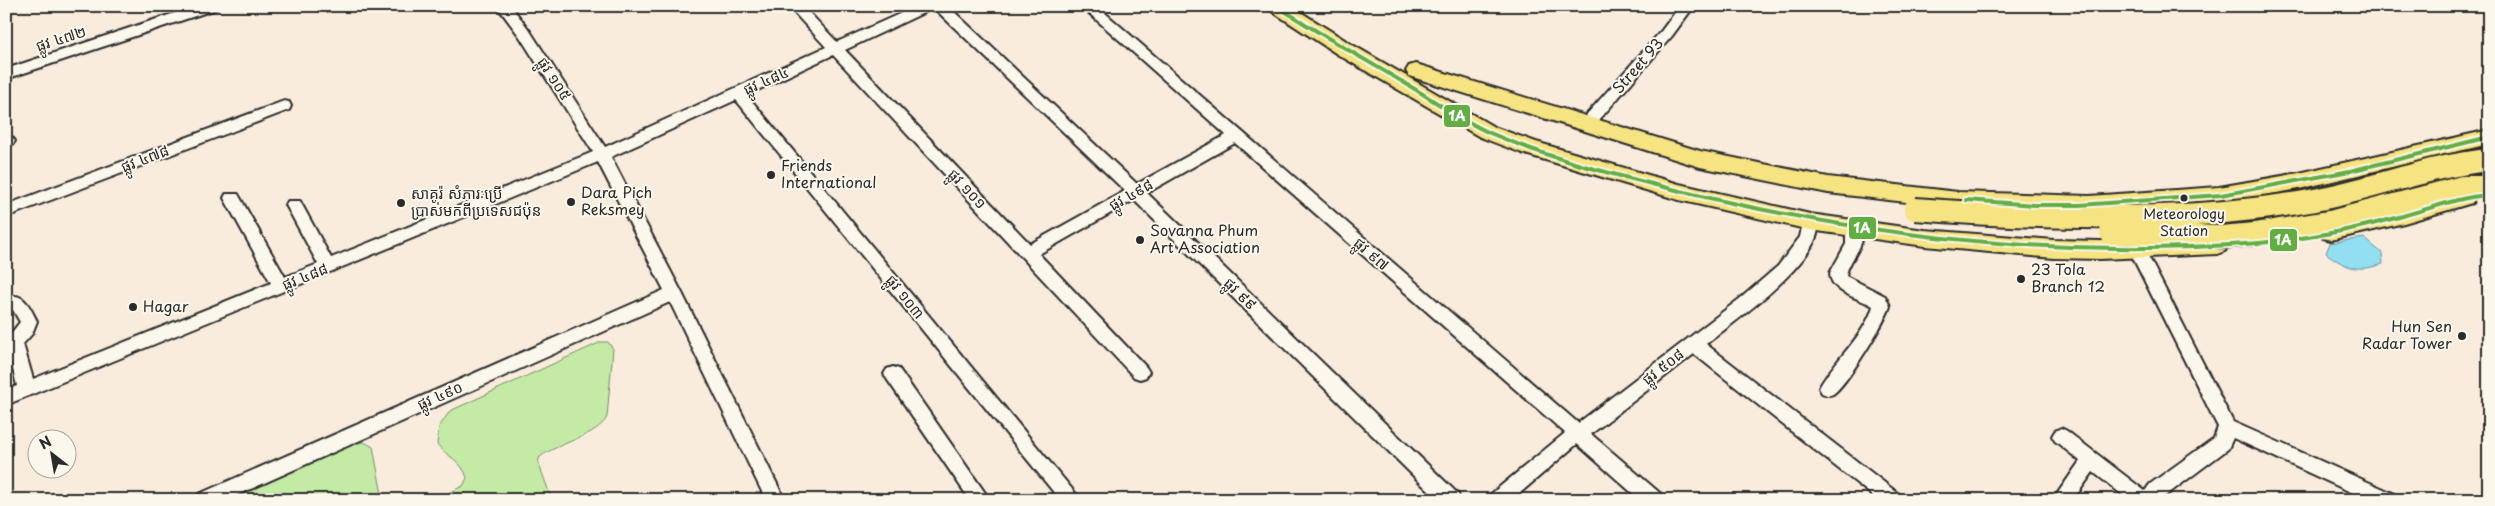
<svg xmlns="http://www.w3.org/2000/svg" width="2495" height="506" font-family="'Playpen Sans','Noto Sans Khmer',sans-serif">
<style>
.green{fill:#c4eba6;stroke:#788b68}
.water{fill:#91dff0;stroke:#6897a1}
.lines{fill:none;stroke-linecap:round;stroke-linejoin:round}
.minor-casing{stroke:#2b2b2b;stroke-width:4}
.highway-casing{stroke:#2b2b2b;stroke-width:4}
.minor{fill:#fbf7ec;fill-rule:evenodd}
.highway{fill:#f6e381;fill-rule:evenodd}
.highway-bridge-casing{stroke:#2b2b2b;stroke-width:26;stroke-linecap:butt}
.highway-bridge{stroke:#f6e381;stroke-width:22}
.bus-1-casing{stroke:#fbf7ec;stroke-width:8}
.bus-1{stroke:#63ae42;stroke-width:4}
.poi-dot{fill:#2b2b2b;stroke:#fbf7ec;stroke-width:2}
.labels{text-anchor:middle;stroke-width:4;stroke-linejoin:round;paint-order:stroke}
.bus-label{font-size:14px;fill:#2b2b2b;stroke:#fbf7ec}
.street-label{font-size:15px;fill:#2b2b2b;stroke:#fbf7ec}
.poi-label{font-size:15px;fill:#2b2b2b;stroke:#fbf7ec;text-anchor:start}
.line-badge{stroke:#fbf7ec;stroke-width:2}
.badge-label{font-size:14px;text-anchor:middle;font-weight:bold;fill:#fff}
</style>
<rect width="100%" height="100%" fill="#f9ecdd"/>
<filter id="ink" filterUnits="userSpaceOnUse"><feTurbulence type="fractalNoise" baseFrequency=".02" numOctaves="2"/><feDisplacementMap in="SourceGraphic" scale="10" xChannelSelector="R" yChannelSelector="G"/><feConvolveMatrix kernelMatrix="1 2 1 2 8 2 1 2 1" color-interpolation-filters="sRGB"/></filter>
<g filter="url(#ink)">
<g class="green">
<path d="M601,342H608L613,349L607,417C598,436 557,443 540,457L538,462L552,500H433L463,486L467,478C462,460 448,458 437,444L439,427L450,411Z"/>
<polygon points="364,442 373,447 383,500 235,500 246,491 352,444"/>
</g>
<path class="water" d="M2364,238L2382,253L2383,264C2357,272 2348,269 2326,253L2330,243Z"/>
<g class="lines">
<defs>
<g id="minor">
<polygon points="196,6 218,6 216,9 6,79 6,69"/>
<path d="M497,6H511L530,31L605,147L826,47L788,6H803L837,42L917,6H948L1137,184L1226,135L1081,6H1097L1578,423L1742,297L1778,266L1800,237L1804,218L1810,216L1816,218C1834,252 1730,325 1706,344L1899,494L1901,500H1878L1694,354L1591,434L1661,494L1663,500H1640L1577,444L1512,500H1489L1491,494L1565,433L1235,143L1147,193L1458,494L1460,500H1438L1134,200L1039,254L1146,367L1149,372L1146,377L1140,379L1134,377L833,55L747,95L1081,500H1060L736,100L611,157L682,293L785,500H766L670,302L226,500H197L199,494L664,290L598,162L6,405V390L17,386L6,340L20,322L13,310L6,313V298C23,290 30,307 37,321L32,334L23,344L33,379L271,283L224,198L226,194H238L285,277L318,264L286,205L288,201H300L331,258L593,152L520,37ZM934,8L935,9L1125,191L1030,244L845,50Z"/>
<polygon points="1680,6 1694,6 1672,36 1599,120 1595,130 1585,130 1583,126 1587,114 1662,30"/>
<polygon points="284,101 289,102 291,106 289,110 6,217 6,205"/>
<polygon points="6,136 12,137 15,141 12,145 6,146"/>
<path d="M1854,223L1860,225C1870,244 1848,258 1846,276L1885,296L1890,306C1886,321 1845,387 1833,394C1829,396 1826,395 1822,393L1819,388C1832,363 1866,334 1873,306C1860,298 1830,293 1830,273L1846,244V229L1848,225Z"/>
<polygon points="2137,244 2143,246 2233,422 2395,494 2397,500 2368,500 2233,438 2228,449 2160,500 2129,500 2093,472 2073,500 2053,500 2080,461 2055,441 2052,436 2055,431 2061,428 2067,431 2145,491 2150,484 2214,438 2218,427 2129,250 2131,246"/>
<polygon points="893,367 899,369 990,500 970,500 887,379 884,374 887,369"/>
</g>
<g id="highway">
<polygon points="1268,6 1291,6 1351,44 1494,127 1536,142 1679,184 1810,214 1925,230 2054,240 2100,241 2217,236 2225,239 2228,245 2225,251 2217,254 2100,259 2054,258 1925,246 1810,230 1679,200 1522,153 1480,137 1337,54 1270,10"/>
<polygon points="1416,64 1700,151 1828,177 1958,192 2089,196 2219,187 2299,173 2489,130 2489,144 2299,189 2219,203 2089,212 1958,208 1828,193 1700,167 1409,76 1406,71 1409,66"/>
<polygon points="2464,189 2472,191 2475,197 2472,203 2404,223 2331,240 2323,238 2320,232 2323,226 2331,224 2404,207"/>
</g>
</defs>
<use href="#minor" class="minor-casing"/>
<use href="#highway" class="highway-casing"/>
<use href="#minor" class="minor"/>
<use href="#highway" class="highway"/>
<defs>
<g id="highway-bridge">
<path d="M1915,209C2045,219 2175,223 2304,202C2367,192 2426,166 2489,160"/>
<polyline points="2111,233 2221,237 2255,234 2334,221 2463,187 2489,187"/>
</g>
</defs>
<use href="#highway-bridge" class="highway-bridge-casing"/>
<use href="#highway-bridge" class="highway-bridge"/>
<defs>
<g id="bus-1">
<path d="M1277,6C1319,34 1364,59 1408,85C1435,101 1461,120 1490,133C1548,158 1611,174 1672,189C1864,237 2061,259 2259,243C2308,239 2356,229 2403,216C2432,208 2459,197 2489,195"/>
<polyline points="1966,200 2035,205 2079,205 2221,195 2350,171 2489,137"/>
</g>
</defs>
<use href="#bus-1" class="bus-1-casing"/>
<use href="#bus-1" class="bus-1"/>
</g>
</g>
<g class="poi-dot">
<circle cx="771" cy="175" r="5"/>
<circle cx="2184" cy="198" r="4.5"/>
<circle cx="571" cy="202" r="5"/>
<circle cx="401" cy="203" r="5"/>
<circle cx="1140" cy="240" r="5"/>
<circle cx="2021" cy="279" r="5"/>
<circle cx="133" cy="307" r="5"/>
<circle cx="2462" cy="336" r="5"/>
</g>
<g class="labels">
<g class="bus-label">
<text x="2184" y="219">Meteorology<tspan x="2184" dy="17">Station</tspan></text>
</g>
<g class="street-label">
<text transform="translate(61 39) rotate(-18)" y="5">ផ្លូវ ៤៧២</text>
<text transform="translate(1638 66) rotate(-49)" y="5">Street 93</text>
<text transform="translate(554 79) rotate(57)" y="5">ផ្លូវ ១០៥</text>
<text transform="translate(766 81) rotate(-24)" y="5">ផ្លូវ ៤៨៤</text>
<text transform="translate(145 159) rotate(-21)" y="5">ផ្លូវ ៤៧៨</text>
<text transform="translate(967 189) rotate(47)" y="5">ផ្លូវ ១០១</text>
<text transform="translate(1131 195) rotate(-30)" y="5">ផ្លូវ ៤៩៨</text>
<text transform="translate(1371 254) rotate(41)" y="5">ផ្លូវ ៩៧</text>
<text transform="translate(305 277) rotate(-22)" y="5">ផ្លូវ ៤៨៨</text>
<text transform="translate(1240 294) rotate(44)" y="5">ផ្លូវ ៩៩</text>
<text transform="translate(905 297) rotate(51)" y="5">ផ្លូវ ១០៣</text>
<text transform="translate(1663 367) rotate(-38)" y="5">ផ្លូវ ៥០៨</text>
<text transform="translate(440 396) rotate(-24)" y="5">ផ្លូវ ៤៩០</text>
</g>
<g class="poi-label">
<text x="781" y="171">Friends<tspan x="781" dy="17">International</tspan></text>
<text x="581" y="198">Dara Pich<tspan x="581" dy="17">Reksmey</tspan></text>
<text x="411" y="199">សាគូរ៉ សំភារៈប្រើ<tspan x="411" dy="17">ប្រាស់មកពីប្រទេសជប៉ុន</tspan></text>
<text x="1150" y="236">Sovanna Phum<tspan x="1150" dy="17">Art Association</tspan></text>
<text x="2031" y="275">23 Tola<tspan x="2031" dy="17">Branch 12</tspan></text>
<text x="143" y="312">Hagar</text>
<text x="2452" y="332" text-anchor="end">Hun Sen<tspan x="2452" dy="17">Radar Tower</tspan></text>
</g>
</g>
<g class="line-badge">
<rect x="1443" y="104" width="28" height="24" rx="5" fill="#63ae42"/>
<rect x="1848" y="216" width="29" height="24" rx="5" fill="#63ae42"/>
<rect x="2269" y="228" width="29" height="24" rx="5" fill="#63ae42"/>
</g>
<g class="badge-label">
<text x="1457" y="121">1A</text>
<text x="1862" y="233">1A</text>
<text x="2283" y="245">1A</text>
</g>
<rect width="2495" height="506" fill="none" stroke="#fbf7ec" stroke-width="25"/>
<rect x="12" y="12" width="2470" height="481" fill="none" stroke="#2b2b2b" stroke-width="2" filter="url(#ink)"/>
<g transform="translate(52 454) rotate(329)"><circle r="24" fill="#fbf7ec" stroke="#a8a59f"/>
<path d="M0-4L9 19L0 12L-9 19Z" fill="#2b2b2b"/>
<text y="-8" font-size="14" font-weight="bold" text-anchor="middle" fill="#2b2b2b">N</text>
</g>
</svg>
